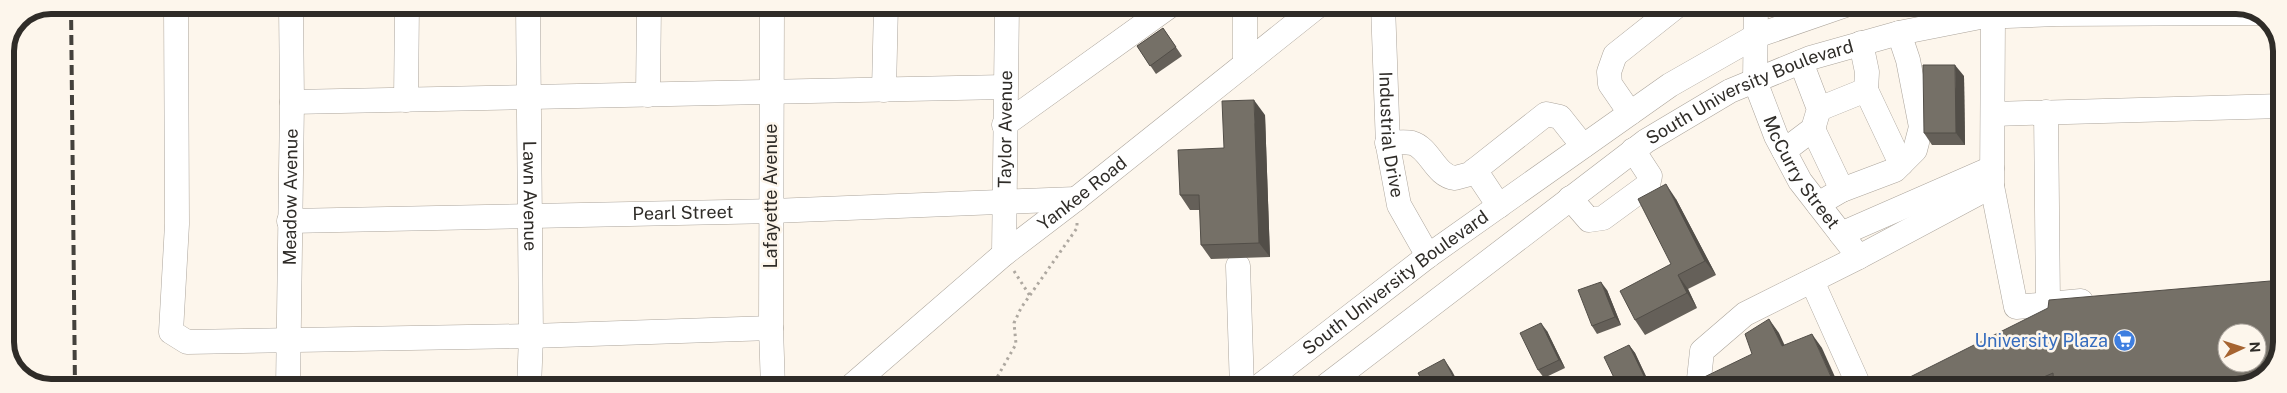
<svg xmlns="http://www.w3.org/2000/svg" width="2287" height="393" font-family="'Public Sans',sans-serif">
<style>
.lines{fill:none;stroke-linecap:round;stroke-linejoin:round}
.minor-casing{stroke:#aca59c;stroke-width:25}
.path{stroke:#aea8a0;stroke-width:3;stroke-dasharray:2.5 4;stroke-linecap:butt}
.minor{stroke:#fff;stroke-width:24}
.rail{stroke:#44413c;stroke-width:4;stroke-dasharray:10 5;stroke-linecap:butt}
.wall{fill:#656059}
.shaded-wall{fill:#524e48}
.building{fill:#757067;stroke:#524e48;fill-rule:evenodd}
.labels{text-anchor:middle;stroke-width:5;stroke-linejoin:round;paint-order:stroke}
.street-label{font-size:18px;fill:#2f2c28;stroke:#fdf6ec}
.shop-label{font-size:18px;fill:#366cbe;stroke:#fdf6ec;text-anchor:end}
.rim{fill:none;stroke:#2f2c28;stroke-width:6}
</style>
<rect width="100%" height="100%" fill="#fdf6ec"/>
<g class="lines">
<defs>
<g id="minor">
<polyline points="176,5 177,224 171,332 187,342 531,336 771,328"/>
<path id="s1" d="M528,5L531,336L529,388"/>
<polyline points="772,5 771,328 773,388"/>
<polyline points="1245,5 1245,64"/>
<path id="s2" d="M1383,5L1388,146L1399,205L1428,256"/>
<path id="s3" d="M1756,5L1755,81L1776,136L1800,181L1859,257"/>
<polyline points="884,90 886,5"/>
<polyline points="1866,90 1901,164"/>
<polyline points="648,95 649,5"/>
<polyline points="406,100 407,5"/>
<polyline points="292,102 1005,87"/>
<polyline points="1819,109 1866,90 1867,72 1861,43"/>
<polyline points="2046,112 2048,304"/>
<polyline points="1630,113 1610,84 1609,72 1615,55 1678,5"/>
<polyline points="1993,114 2282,106"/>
<polyline points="1004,125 1171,5"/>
<polyline points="1813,129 1842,190"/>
<path d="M1387,143C1395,143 1404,141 1412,143C1430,148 1435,176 1455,178L1470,174L1546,114L1560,117L1583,146"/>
<polyline points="1784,151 1813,129 1819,109 1801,62"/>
<polyline points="1475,170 1499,206"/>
<polyline points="1992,186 2016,307 2081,301"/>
<polyline points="1570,198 1589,220 1603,218 1648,185 1650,176 1633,150"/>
<polyline points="1818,204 1842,190 1895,170 1915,150 1921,127 1908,60 1899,33"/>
<path id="s4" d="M289,221L772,211L1076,199"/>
<polyline points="1841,234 1992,168"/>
<path id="s5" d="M1004,254L1007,5"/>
<polyline points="1238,266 1242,388"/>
<polyline points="1812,281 1860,388"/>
<path id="s6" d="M288,388L292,102L291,5"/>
<path id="s7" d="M849,388L1004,254L1076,199L1319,5"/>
<path id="s8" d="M1257,388L1428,256L1670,85L1756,36L1846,5"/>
<path id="s9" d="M1323,388L1646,141L1730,91L1810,58L1899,33L1980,17L2056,14L2259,13"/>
<polyline points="1698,388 1702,351 1745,314 1859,257 1992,186 1993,16"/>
</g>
</defs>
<use href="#minor" class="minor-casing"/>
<g class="path">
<polyline points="1014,271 1030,296"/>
<polyline points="991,388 1016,344 1014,323 1021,308 1077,228 1077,221"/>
</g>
<use href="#minor" class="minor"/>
<polyline class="rail" points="71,5 75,388"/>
</g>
<g class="wall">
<polygon points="1163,28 1182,56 1156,74 1137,46"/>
<polygon points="1964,76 1965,145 1932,145 1924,133"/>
<polygon points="1265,115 1270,257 1211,259 1201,245 1200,210 1190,210 1180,195 1224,148"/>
<polygon points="1676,199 1716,275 1688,289 1697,308 1645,335 1635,320 1671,264"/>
<polygon points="2282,280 2237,388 1888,388"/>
<polygon points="1607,290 1621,325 1597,334 1592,326"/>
<polygon points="1547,331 1565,368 1544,378 1538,370"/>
<polygon points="1629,345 1635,353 1651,387 1648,388 1619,388"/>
</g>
<g class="shaded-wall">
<polygon points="1955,65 1964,76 1965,145 1956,133"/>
<polygon points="1254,100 1265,115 1270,257 1259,243"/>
<polygon points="1666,184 1676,199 1716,275 1705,261"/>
<polygon points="1678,275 1688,289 1697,308 1687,293"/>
<polygon points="1601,282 1607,290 1621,325 1615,317"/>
<polygon points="1769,319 1779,333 1792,361 1782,346"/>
<polygon points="1541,323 1547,331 1565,368 1559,360"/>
<polygon points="1812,334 1822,348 1840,388 1836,388"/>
<polygon points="1629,345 1635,353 1651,387 1645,378"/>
<polygon points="1444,359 1452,371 1461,388 1459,388"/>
</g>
<g class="building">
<polygon points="1163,28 1176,47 1150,66 1137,46"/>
<polygon points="1923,65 1955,65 1956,133 1924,133"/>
<polygon points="1254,100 1259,243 1201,245 1199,195 1180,195 1178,150 1224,148 1222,101"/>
<polygon points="1666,184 1705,261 1678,275 1687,293 1635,320 1620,291 1671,264 1638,199"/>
<path d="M2282,280V349L2267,377L2237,388H2054L2053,373L2018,388H1888L2048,308L2049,300ZM2227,333H2257V363H2227Z"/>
<polygon points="1601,282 1615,317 1592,326 1578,290"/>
<polygon points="1769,319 1782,346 1812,334 1836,388 1699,388 1696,381 1752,354 1745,334"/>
<polygon points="1541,323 1559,360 1538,370 1520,333"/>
<polygon points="1629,345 1645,378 1626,388 1619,388 1604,357"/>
<polygon points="1444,359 1459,388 1426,388 1418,373"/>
</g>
<defs>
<symbol id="supermarket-disc" viewBox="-11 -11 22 22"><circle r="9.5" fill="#3f7fe0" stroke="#fdf6ec"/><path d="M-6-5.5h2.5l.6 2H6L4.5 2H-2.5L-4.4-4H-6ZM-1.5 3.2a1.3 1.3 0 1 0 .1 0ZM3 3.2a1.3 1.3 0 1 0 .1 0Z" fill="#fff"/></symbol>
</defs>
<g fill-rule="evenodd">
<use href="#supermarket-disc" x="2112" y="328" width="25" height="25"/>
</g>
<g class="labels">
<g class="street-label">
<text dy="6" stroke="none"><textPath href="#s9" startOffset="522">South University Boulevard</textPath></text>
<text dy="6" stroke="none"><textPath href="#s5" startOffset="125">Taylor Avenue</textPath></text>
<text dy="6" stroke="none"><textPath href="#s2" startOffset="130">Industrial Drive</textPath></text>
<text dy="6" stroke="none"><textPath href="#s3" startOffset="179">McCurry Street</textPath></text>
<text dy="6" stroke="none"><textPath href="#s7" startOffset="304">Yankee Road</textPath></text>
<text dy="6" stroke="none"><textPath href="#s6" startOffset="191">Meadow Avenue</textPath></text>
<text dy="6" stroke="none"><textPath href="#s1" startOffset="191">Lawn Avenue</textPath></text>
<text transform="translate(771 196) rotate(-90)" y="6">Lafayette Avenue</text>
<text dy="6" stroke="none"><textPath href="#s4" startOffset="394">Pearl Street</textPath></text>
<text dy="6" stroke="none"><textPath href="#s8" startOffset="174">South University Boulevard</textPath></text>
</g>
<g class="shop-label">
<text x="2108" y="347">University Plaza</text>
</g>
</g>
<path d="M0 0H2287V393H0ZM51 14H2236A37 37 0 0 1 2273 51V342A37 37 0 0 1 2236 379H51A37 37 0 0 1 14 342V51A37 37 0 0 1 51 14Z" fill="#fdf6ec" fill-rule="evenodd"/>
<path class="rim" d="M51 14H2236A37 37 0 0 1 2273 51V342A37 37 0 0 1 2236 379H51A37 37 0 0 1 14 342V51A37 37 0 0 1 51 14Z"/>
<g transform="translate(2242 348) rotate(86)"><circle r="24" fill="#fdf6ec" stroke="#aba59e"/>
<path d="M0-4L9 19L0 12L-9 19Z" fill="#a66431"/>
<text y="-8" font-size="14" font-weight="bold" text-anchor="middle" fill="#2f2c28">N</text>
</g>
</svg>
